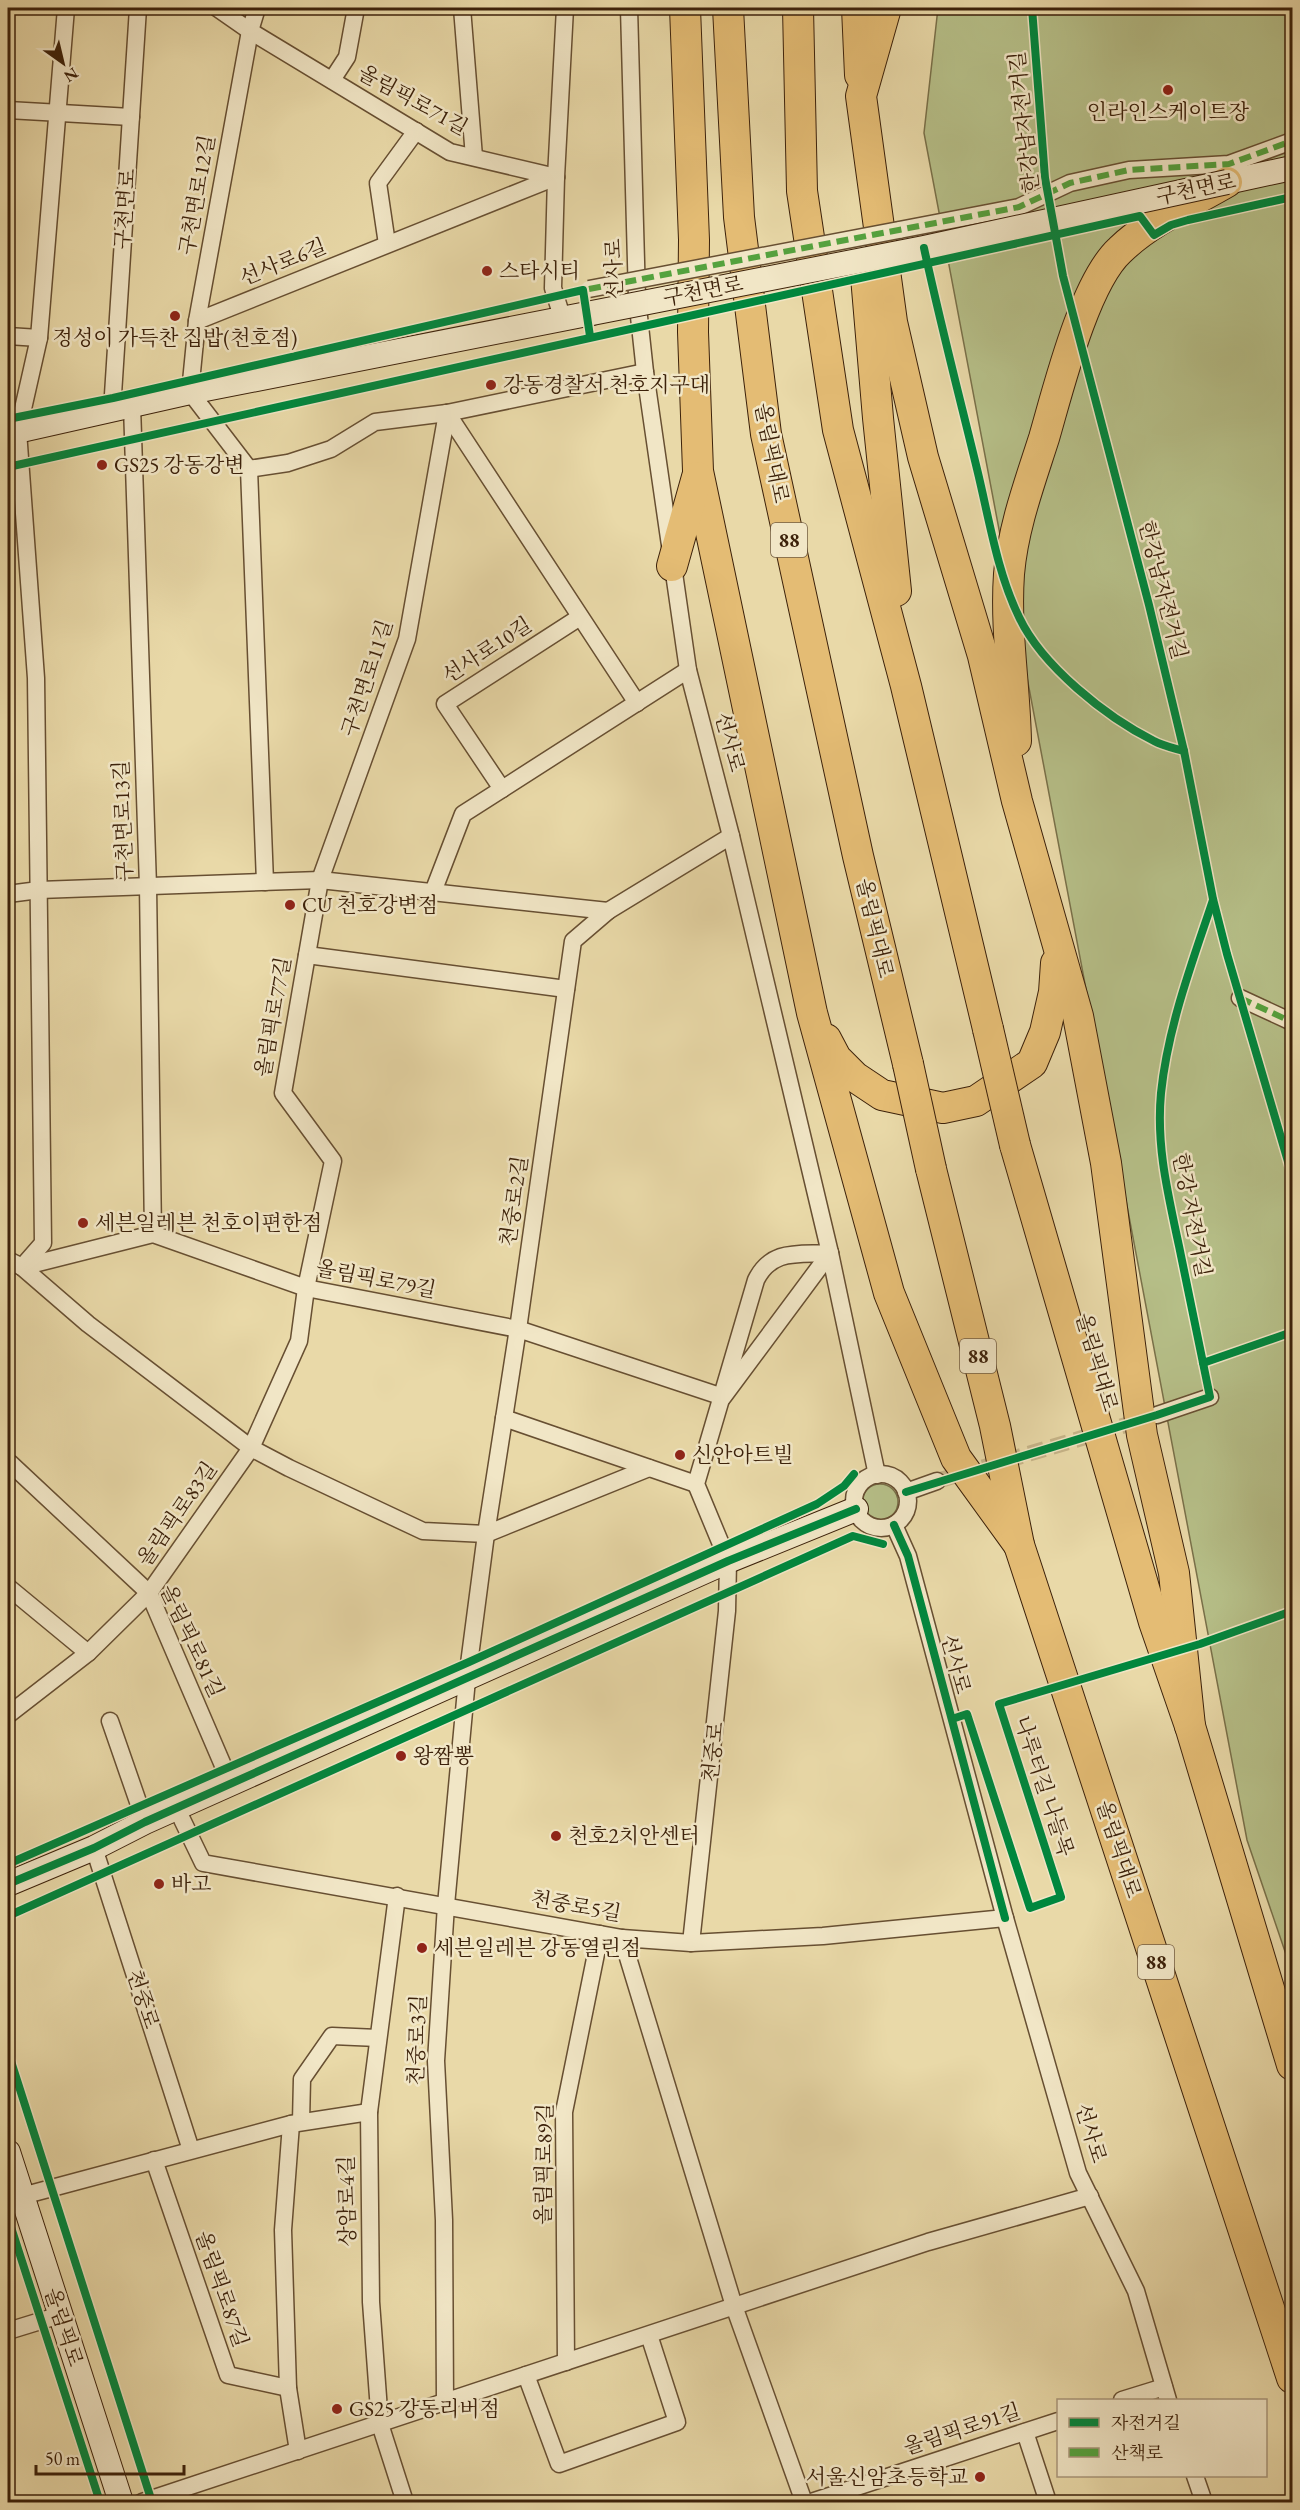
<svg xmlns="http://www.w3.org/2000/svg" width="1300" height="2510" font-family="'EB Garamond','Noto Serif KR',serif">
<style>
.green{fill:#b6bf88;stroke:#797049;stroke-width:1.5}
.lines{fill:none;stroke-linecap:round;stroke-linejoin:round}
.street-tunnel{stroke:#c6b488;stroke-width:16;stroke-dasharray:16 8;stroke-linecap:butt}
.street-casing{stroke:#674f32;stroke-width:19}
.secondary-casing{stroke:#3c210a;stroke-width:26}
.highway-casing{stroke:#3c210a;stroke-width:32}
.street{stroke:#f1e6c6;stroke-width:16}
.secondary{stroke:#f1e6c6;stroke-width:24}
.highway{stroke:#e4bc74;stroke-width:30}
.street-bridge-casing{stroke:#674f32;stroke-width:19;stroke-linecap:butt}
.secondary-bridge-casing{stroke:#3c210a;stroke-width:26;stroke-linecap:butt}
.highway-bridge-casing{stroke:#3c210a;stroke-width:32;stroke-linecap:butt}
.street-bridge{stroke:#f1e6c6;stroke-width:16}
.secondary-bridge{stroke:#f1e6c6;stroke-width:24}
.highway-bridge{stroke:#e4bc74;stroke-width:30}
.quiet{stroke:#54a23e;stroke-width:6;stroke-dasharray:12 6;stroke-linecap:butt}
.cycleway-casing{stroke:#f1e6c6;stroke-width:11}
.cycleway{stroke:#00873e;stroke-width:8}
.poi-dot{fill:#8f2418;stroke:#f1e6c6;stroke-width:2}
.labels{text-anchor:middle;stroke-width:5;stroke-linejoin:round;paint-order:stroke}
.shield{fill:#f1e6c6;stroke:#725c42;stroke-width:1.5}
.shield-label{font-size:20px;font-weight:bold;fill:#3c210a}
.street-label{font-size:21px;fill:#3c210a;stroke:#f1e6c6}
.poi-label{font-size:21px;fill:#3c210a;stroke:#f1e6c6;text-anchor:start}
</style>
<rect width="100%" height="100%" fill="#e9d9a8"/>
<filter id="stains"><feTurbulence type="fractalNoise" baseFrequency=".00333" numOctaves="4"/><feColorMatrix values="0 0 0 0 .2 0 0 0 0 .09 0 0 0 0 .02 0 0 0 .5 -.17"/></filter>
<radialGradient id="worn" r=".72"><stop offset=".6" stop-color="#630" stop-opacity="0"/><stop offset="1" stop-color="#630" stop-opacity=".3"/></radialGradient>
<g class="green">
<polygon points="938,8 1292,8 1292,1972 1247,1840 924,133"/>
<circle cx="880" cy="1502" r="18"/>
</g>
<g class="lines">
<polyline class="street-tunnel" points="937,1481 1146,1419"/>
<defs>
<g id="street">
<polyline points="217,8 250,31 450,152 556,177"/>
<polyline points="257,8 250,31 197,321 190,392 249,469 288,463 331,449 375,422 447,413 645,372"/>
<polyline points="462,8 474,157"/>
<polyline points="629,8 637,298 645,372 688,670 731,836 830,1253 877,1475"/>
<polyline points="332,80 347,57 356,8"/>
<polyline points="8,110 131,117"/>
<polyline points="899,230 1019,207 1070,183 1129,170 1229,164 1292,141"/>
<polyline points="387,244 378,183 416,131"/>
<polyline points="563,320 553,288 556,177 565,8"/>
<polyline points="197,321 556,177"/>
<polyline points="8,336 39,338"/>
<polyline points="132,406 148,886 153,1234"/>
<polyline points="112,410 138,8"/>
<polyline points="447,413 637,703"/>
<polyline points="249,469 265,882"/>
<polyline points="502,789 445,704 580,617"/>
<polyline points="433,892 463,814 688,670"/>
<polyline points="8,894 39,890 320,880 608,911"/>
<polyline points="307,955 566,989"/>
<polyline points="1240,998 1292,1022"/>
<polyline points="8,1260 22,1267 88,1324 251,1448 289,1468 423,1531 486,1534 649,1468"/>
<polyline points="22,1267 43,1243 36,678 18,431 39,338 66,8"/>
<polyline points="22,1267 153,1234 306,1288 518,1329 723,1397 830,1253"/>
<polyline points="1157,1415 1210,1397"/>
<polyline points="504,1418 696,1484"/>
<polyline points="8,1463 10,1463 149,1593 231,1784"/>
<circle cx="881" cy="1501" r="27"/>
<polyline points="906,1492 937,1481"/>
<polyline points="894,1525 908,1556 1005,1918 1078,2173 1136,2291 1168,2400"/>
<polyline points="8,1587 88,1653"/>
<polyline points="8,1715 88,1653 149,1593 251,1448 299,1341 306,1288 333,1161 283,1093 320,880 407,639 447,413"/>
<polyline points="110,1721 145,1822"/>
<polyline points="177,1809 203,1863 622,1938 691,1943 823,1936 1005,1918"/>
<polyline points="94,1848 191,2150"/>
<polyline points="397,1896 369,2112 371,2302 380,2424 405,2502"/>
<polyline points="622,1938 734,2306 804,2502"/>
<path d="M691,1943L727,1611L728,1561L696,1484L756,1280C772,1248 799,1255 830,1253"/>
<polyline points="301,2122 302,2079 332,2036 378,2038"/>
<polyline points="291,2124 283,2230 288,2388 298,2451"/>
<polyline points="154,2160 228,2375 288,2388"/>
<polyline points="22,2196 291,2124 369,2112"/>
<polyline points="8,2331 60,2315"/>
<polyline points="566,2362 564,2112 600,1934"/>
<polyline points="526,2375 559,2464 677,2422 649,2335"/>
<polyline points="1122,2400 1164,2387"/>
<polyline points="445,2402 444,2220 436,2061 446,1905 467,1679 486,1534 519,1322 573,941 608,911 731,836"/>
<polyline points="1025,2432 1048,2502"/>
<polyline points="1195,2476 1204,2502"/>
<polyline points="142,2502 928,2242 1090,2196"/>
<polyline points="811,2502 1058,2421"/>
</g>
<g id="secondary">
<polyline points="1227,182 1292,168"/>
<polyline points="8,433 190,392 592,313"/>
<polyline points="8,1884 94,1848 145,1822 728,1561 856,1509"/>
<polyline points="8,2152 121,2502"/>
</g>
<g id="highway">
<polyline points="685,8 694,240 693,332 698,471 812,1013 889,1293 956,1458 1019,1545"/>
<polyline points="728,8 739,217 766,434 858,856 908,1064"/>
<polyline points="798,8 802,191 838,430 906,686 988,1029"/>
<polyline points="857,8 860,75"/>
<polyline points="886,8 861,96 892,322 923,457 983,656 1017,801 1078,1016 1106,1163 1142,1435 1174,1573 1190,1726"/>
<polyline points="865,265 878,418 896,591"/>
<polyline points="672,566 697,477"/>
<path d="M1016,741C1015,686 1005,630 1009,574C1013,527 1030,482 1044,438C1058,390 1084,283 1120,250C1150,221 1191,203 1227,182"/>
<polyline points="826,1039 836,1058 855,1077 882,1095 943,1108 976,1101 1032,1063 1045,1032 1054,992 1056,963"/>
<polyline points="1015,1145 1154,1622 1190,1726 1292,2065"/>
<polyline points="931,1169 995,1426 1019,1545 1292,2378"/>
</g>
</defs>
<use href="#street" class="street-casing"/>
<use href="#secondary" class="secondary-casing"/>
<use href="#highway" class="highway-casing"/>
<use href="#street" class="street"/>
<use href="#secondary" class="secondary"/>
<use href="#highway" class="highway"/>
<defs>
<polyline id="street-bridge" points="589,289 899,230"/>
<polyline id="secondary-bridge" points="592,313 924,248 1227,182"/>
<g id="highway-bridge">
<polyline points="988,1029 1015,1145"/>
<polyline points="908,1064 931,1169"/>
</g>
</defs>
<use href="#street-bridge" class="street-bridge-casing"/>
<use href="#secondary-bridge" class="secondary-bridge-casing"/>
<use href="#highway-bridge" class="highway-bridge-casing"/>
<use href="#street-bridge" class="street-bridge"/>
<use href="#secondary-bridge" class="secondary-bridge"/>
<use href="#highway-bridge" class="highway-bridge"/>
<g class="quiet">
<polyline points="589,289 1019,207 1070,183 1129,170 1229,164 1292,141"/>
<polyline points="1240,998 1292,1022"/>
</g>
<defs>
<g id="cycleway">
<polyline points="1032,8 1045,178 1063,276 1149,605 1184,751 1213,899 1227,954 1292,1175"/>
<path d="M924,248C940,322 959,395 977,469C989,518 997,572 1019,617C1042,666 1106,717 1154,741C1163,746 1174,748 1184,751"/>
<polyline points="8,419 113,398 583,290 590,336"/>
<polyline points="8,467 1140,216 1154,235 1171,225 1188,220 1292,197"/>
<polyline points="1203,1363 1292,1332"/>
<path d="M906,1492L1157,1415L1210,1397C1200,1347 1189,1296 1179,1246C1168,1194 1156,1146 1161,1093C1168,1026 1192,963 1213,900"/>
<polyline points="894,1525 908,1556 1005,1918"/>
<polyline points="952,1719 967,1714 1030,1908 1061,1897 999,1704 1200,1644 1292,1611"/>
<polyline points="8,1864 469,1662 817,1504 844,1486 854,1474"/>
<polyline points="8,1884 94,1848 145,1822 728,1561 856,1509"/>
<polyline points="8,1916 853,1536 883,1544"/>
<polyline points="8,2052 152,2502"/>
<polyline points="8,2218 100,2502"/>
</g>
</defs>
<use href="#cycleway" class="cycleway-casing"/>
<use href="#cycleway" class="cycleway"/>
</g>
<g class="poi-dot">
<circle cx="1168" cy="90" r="6"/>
<circle cx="487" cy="271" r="6"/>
<circle cx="175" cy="316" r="6"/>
<circle cx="491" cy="385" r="6"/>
<circle cx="102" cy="465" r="6"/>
<circle cx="290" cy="905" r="6"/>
<circle cx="83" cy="1223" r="6"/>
<circle cx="680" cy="1455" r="6"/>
<circle cx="401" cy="1756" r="6"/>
<circle cx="556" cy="1836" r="6"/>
<circle cx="159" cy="1884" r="6"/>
<circle cx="422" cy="1948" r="6"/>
<circle cx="337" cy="2409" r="6"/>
<circle cx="980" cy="2477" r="6"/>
</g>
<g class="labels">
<g class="shield">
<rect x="771" y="523" width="36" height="34" rx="4.5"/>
<rect x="960" y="1339" width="36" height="34" rx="4.5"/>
<rect x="1138" y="1945" width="36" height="34" rx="4.5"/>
</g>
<g class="shield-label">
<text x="789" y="547">88</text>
<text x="978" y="1363">88</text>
<text x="1156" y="1969">88</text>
</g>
<g class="street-label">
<text transform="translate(413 100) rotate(29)" y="7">올림픽로71길</text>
<text transform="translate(1024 122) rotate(-96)" y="7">한강남자전거길</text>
<text transform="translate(1196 189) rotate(-12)" y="7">구천면로</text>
<text transform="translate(197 195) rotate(-80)" y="7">구천면로12길</text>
<text transform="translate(125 209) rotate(-86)" y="7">구천면로</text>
<text transform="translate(283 262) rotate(-22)" y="7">선사로6길</text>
<text transform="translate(614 269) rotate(-92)" y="7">선사로</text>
<text transform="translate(703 291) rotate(-11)" y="7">구천면로</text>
<text transform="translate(772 453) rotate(79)" y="7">올림픽대로</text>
<text transform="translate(1163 590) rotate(76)" y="7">한강남자전거길</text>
<text transform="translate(487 650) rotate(-33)" y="7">선사로10길</text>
<text transform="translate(367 678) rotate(-72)" y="7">구천면로11길</text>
<text transform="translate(730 742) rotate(75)" y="7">선사로</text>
<text transform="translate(123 821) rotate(-92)" y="7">구천면로13길</text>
<text transform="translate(875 928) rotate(77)" y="7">올림픽대로</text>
<text transform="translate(273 1017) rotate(-80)" y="7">올림픽로77길</text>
<text transform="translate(514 1201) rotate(-82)" y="7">천중로2길</text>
<text transform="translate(1192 1215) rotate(79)" y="7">한강 자전거길</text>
<text transform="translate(376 1279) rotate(11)" y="7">올림픽로79길</text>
<text transform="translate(1097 1362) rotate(74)" y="7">올림픽대로</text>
<text transform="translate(177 1514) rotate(-55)" y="7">올림픽로83길</text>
<text transform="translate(192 1641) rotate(65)" y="7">올림픽로81길</text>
<text transform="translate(956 1664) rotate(75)" y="7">선사로</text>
<text transform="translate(713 1752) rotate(-84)" y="7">천중로</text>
<text transform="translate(1044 1786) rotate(72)" y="7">나루터길 나들목</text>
<text transform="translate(1119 1849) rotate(72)" y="7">올림픽대로</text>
<text transform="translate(576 1906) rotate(10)" y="7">천중로5길</text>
<text transform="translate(143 1999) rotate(72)" y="7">천중로</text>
<text transform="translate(417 2040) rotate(-88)" y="7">천중로3길</text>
<text transform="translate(1091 2133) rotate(73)" y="7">선사로</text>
<text transform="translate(544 2164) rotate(-89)" y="7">올림픽로89길</text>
<text transform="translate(347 2201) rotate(-91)" y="7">상암로4길</text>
<text transform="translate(222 2289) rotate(71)" y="7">올림픽로87길</text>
<text transform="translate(64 2327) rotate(72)" y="7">올림픽로</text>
<text transform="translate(962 2429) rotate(-18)" y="7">올림픽로91길</text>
</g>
<g class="poi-label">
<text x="1168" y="119" text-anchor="middle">인라인스케이트장</text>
<text x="499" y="278">스타시티</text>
<text x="175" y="345" text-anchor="middle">정성이 가득찬 집밥(천호점)</text>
<text x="503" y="392">강동경찰서 천호지구대</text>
<text x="114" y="472">GS25 강동강변</text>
<text x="302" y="912">CU 천호강변점</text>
<text x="95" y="1230">세븐일레븐 천호이편한점</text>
<text x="692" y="1462">신안아트빌</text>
<text x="413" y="1763">왕짬뽕</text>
<text x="568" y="1843">천호2치안센터</text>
<text x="171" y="1891">바고</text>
<text x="434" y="1955">세븐일레븐 강동열린점</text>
<text x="349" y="2416">GS25 강동리버점</text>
<text x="968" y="2484" text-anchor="end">서울신암초등학교</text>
</g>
</g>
<rect width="1300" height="2510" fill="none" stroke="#e9d9a8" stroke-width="30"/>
<rect x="9" y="9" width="1282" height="2492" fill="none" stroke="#3c210a" stroke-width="3"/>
<rect x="15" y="15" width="1270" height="2480" fill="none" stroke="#3c210a" stroke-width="1.5"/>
<rect x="1057" y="2399" width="210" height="78" fill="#f1e6c6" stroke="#a9977b" stroke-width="1.5"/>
<rect x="1069" y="2418" width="30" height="9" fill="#00873e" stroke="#a9977b" stroke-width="1.5"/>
<text x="1111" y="2429" font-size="18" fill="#3c210a">자전거길</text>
<rect x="1069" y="2448" width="30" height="9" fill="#54a23e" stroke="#a9977b" stroke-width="1.5"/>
<text x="1111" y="2459" font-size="18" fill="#3c210a">산책로</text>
<g transform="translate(63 63) rotate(146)" stroke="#f1e6c6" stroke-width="4.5" paint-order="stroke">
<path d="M0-4.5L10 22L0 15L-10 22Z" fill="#3c210a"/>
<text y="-9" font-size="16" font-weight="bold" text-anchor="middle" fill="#3c210a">N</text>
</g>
<path d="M36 2465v9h148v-9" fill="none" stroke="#3c210a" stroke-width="3"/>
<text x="45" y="2465" font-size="18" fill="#3c210a" stroke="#f1e6c6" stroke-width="4.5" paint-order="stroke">50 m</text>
<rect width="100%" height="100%" filter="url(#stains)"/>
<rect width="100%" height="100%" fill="url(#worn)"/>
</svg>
